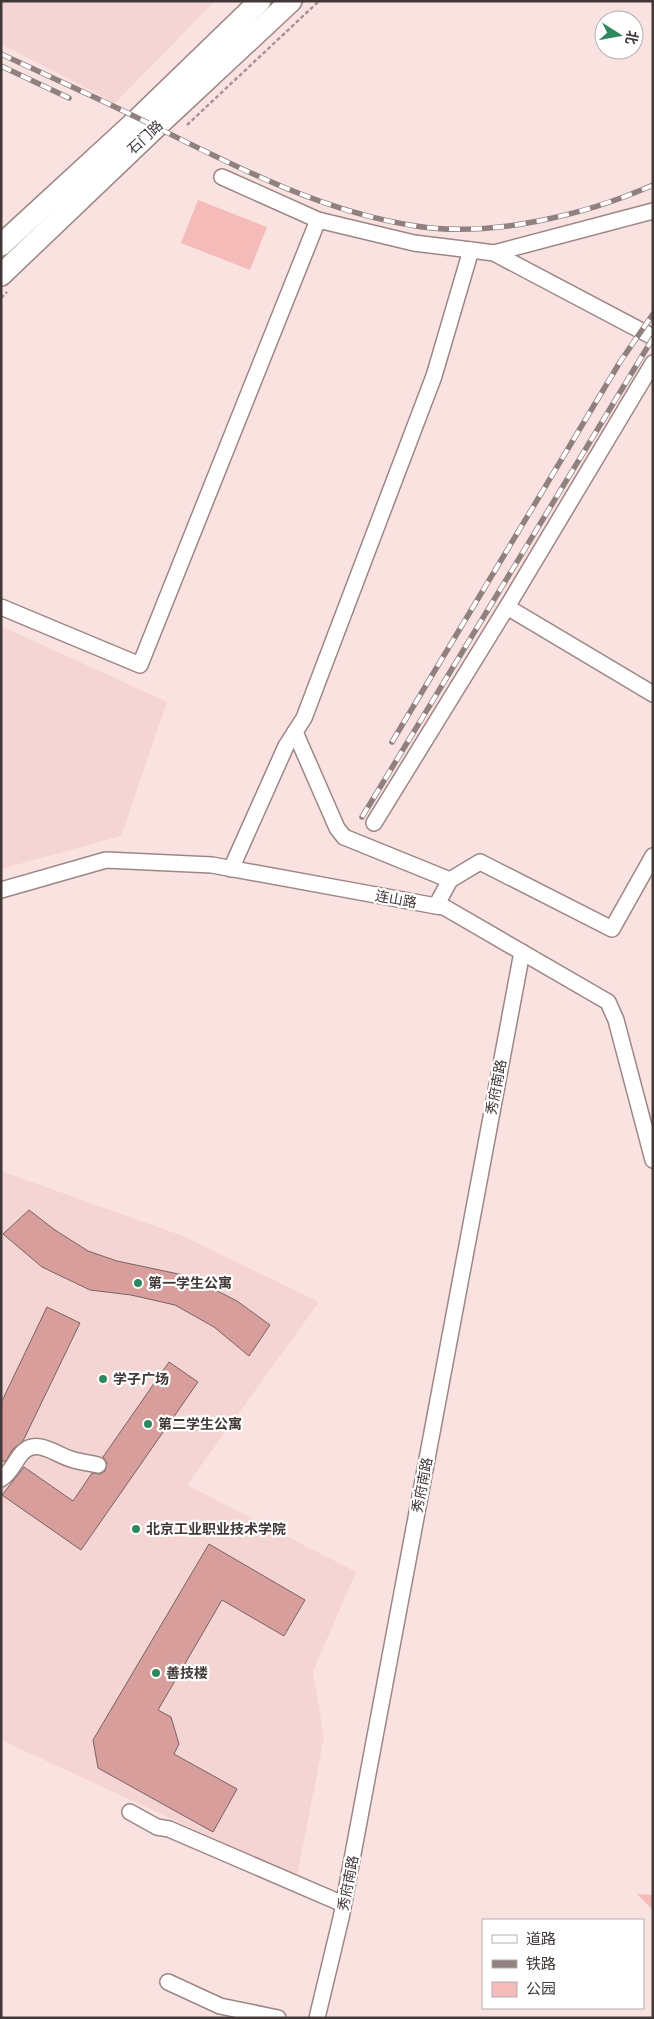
<svg xmlns="http://www.w3.org/2000/svg" width="654" height="2019" font-family="'PT Sans','Noto Sans SC',sans-serif">
<style>
.built{fill:#f5d5d3}
.green{fill:#f4bbb8}
.building{fill:#d89e9c;stroke:#776362}
.lines{fill:none;stroke-linecap:round;stroke-linejoin:round}
.minor-casing{stroke:#9c8785;stroke-width:18}
.highway-casing{stroke:#9c8785;stroke-width:24}
.path{stroke:#a59493;stroke-width:2.5;stroke-dasharray:4 2.5;stroke-linecap:butt}
.minor{stroke:#fff;stroke-width:15}
.highway{stroke:#fff;stroke-width:21}
.rail-casing{stroke:#908180;stroke-width:5.5}
.rail{stroke:#fff;stroke-width:4;stroke-dasharray:11;stroke-linecap:butt}
.poi-dot{fill:#2e885d;stroke:#fff;stroke-width:2}
.labels{text-anchor:middle;stroke-width:4.5;stroke-linejoin:round;paint-order:stroke}
.street-label{font-size:14px;fill:#413837;stroke:#fff}
.poi-label{font-size:14px;font-weight:bold;fill:#413837;stroke:#fff;text-anchor:start}
</style>
<rect width="100%" height="100%" fill="#fae2e1"/>
<g class="built">
<polygon points="1,1 215,1 115,103 1,44"/>
<polygon points="1,626 167,702 121,836 1,869"/>
<polygon points="1,1171 183,1236 319,1302 187,1485 356,1572 313,1671 324,1737 297,1877 1,1740"/>
</g>
<g class="green">
<polygon points="198,200 267,227 250,270 181,243"/>
<polygon points="637,1894 653,1895 653,1910"/>
</g>
<g class="building">
<polygon points="29,1210 55,1230 88,1251 117,1261 188,1276 237,1301 270,1325 249,1356 214,1327 175,1305 131,1295 90,1290 42,1267 3,1234"/>
<polygon points="47,1307 80,1323 23,1441 13,1449 5,1462 1,1460 1,1403"/>
<polygon points="169,1362 198,1382 81,1550 2,1495 24,1467 73,1501 92,1473 100,1474 105,1471 107,1463 103,1457"/>
<polygon points="209,1544 305,1600 284,1636 222,1600 158,1710 171,1717 179,1744 174,1754 237,1789 213,1832 98,1768 93,1740"/>
</g>
<g class="lines">
<defs>
<g id="minor">
<polyline points="222,177 318,220 414,243 471,250 434,376 304,718 286,746 231,869"/>
<polyline points="471,250 494,253 653,337"/>
<polyline points="494,253 653,211"/>
<polyline points="1,607 140,665 318,220"/>
<polyline points="507,607 653,363"/>
<polyline points="295,732 337,828 344,837 450,880 480,862 612,929 653,856"/>
<polyline points="374,823 507,607 653,694"/>
<polyline points="1,890 106,860 212,865 436,906 444,907 608,1002 616,1020 653,1160"/>
<polyline points="436,906 450,880"/>
<path d="M1,1479C12,1472 15,1460 23,1452C38,1438 56,1455 71,1459C79,1462 89,1463 98,1465"/>
<polyline points="130,1812 157,1827 169,1829 343,1904"/>
<polyline points="168,1982 220,2006 278,2018"/>
<polyline points="317,2018 341,1918 522,952"/>
</g>
<g id="highway">
<polyline points="1,245 138,119 260,1"/>
<polyline points="1,275 156,127 291,1"/>
</g>
</defs>
<use href="#minor" class="minor-casing"/>
<use href="#highway" class="highway-casing"/>
<g class="path">
<polyline points="187,125 319,1"/>
<polyline points="1,298 7,292"/>
</g>
<use href="#minor" class="minor"/>
<use href="#highway" class="highway"/>
<defs>
<g id="rail">
<path d="M1,54C52,78 105,101 156,127C238,168 324,212 416,226C490,238 586,215 653,185"/>
<polyline points="1,66 69,98"/>
<polyline points="392,742 620,362 653,314"/>
<polyline points="362,817 653,338"/>
</g>
</defs>
<use href="#rail" class="rail-casing"/>
<use href="#rail" class="rail"/>
</g>
<g class="poi-dot">
<circle cx="138" cy="1283" r="5"/>
<circle cx="103" cy="1379" r="5"/>
<circle cx="148" cy="1424" r="5"/>
<circle cx="136" cy="1529" r="5"/>
<circle cx="156" cy="1673" r="5"/>
</g>
<g class="labels">
<g class="street-label">
<text transform="translate(145 137) rotate(-43)" y="5">石门路</text>
<text transform="translate(396 899) rotate(10)" y="5">连山路</text>
<text transform="translate(496 1087) rotate(-79)" y="5">秀府南路</text>
<text transform="translate(422 1485) rotate(-79)" y="5">秀府南路</text>
<text transform="translate(348 1883) rotate(-79)" y="5">秀府南路</text>
</g>
<g class="poi-label">
<text x="148" y="1288">第一学生公寓</text>
<text x="113" y="1384">学子广场</text>
<text x="158" y="1429">第二学生公寓</text>
<text x="146" y="1534">北京工业职业技术学院</text>
<text x="166" y="1678">善技楼</text>
</g>
</g>
<rect width="654" height="2019" fill="none" stroke="#413837" stroke-width="5"/>
<rect x="482" y="1919" width="162" height="90" fill="#ffffff" stroke="#b3afaf"/>
<rect x="492" y="1935" width="25" height="8" fill="#ffffff" stroke="#b3afaf"/>
<text x="526" y="1944" font-size="15" fill="#413837">道路</text>
<rect x="492" y="1960" width="25" height="8" fill="#908180" stroke="#b3afaf"/>
<text x="526" y="1969" font-size="15" fill="#413837">铁路</text>
<rect x="492" y="1982" width="25" height="15" fill="#f4bbb8" stroke="#b3afaf"/>
<text x="526" y="1994" font-size="15" fill="#413837">公园</text>
<g transform="translate(619 35) rotate(101)"><circle r="24" fill="#ffffff" stroke="#b3afaf"/>
<path d="M0-4L9 19L0 12L-9 19Z" fill="#2e885d"/>
<text y="-8" font-size="14" font-weight="bold" text-anchor="middle" fill="#413837">北</text>
</g>
</svg>
